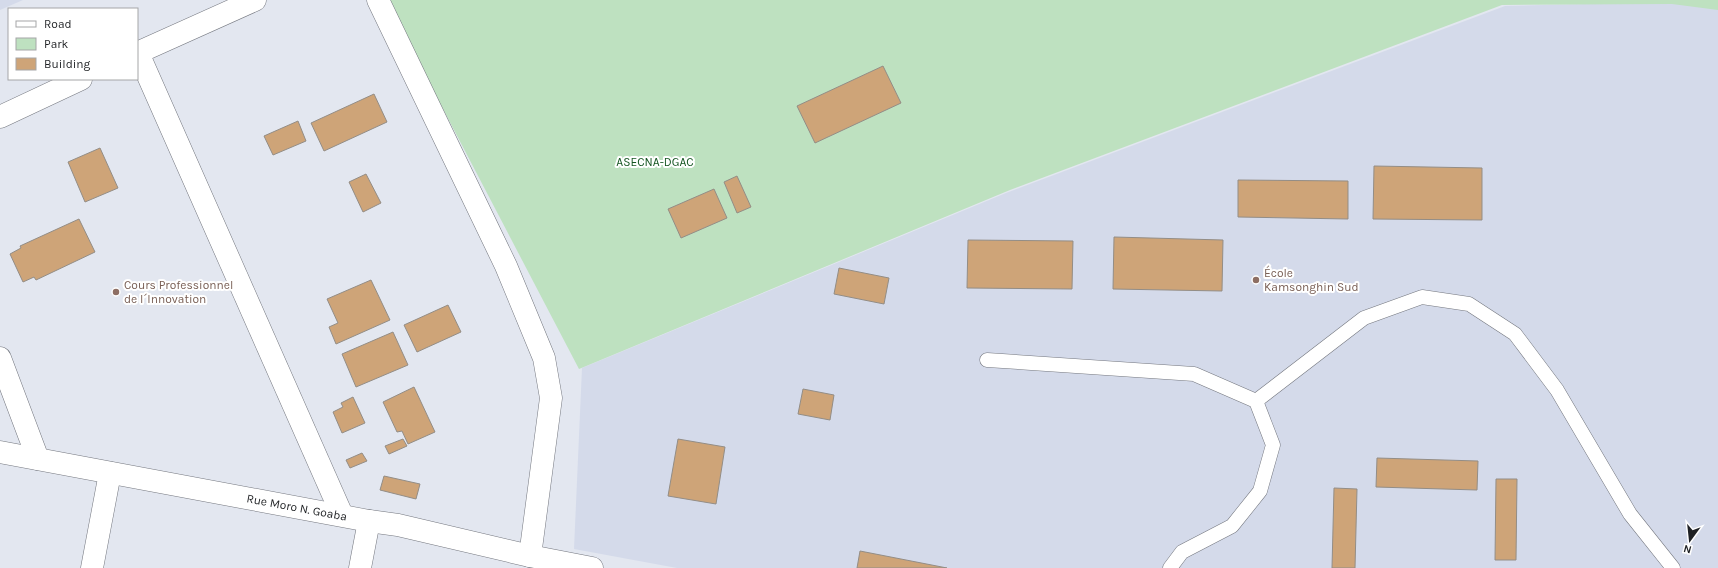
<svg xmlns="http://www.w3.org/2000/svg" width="1718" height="568" font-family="Karla,sans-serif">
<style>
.built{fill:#d4daea}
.green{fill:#bee1c0}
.building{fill:#cea478;stroke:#938d86}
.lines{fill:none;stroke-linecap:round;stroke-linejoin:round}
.service-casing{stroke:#74777f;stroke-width:15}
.minor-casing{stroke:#74777f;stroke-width:23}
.primary-casing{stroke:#74777f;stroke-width:23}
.service{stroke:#fff;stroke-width:14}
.minor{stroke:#fff;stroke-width:22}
.primary{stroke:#fff;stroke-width:22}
.education-dot{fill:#8d6e63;stroke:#fff;stroke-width:1.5}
.labels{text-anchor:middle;stroke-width:4;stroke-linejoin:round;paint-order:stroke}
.park-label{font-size:12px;fill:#145520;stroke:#fff}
.education-label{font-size:12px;fill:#785e54;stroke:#fff;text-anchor:start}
.street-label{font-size:12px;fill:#1f2124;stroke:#fff}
</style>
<rect width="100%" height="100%" fill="#e3e7f0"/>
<g class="built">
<polygon points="0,0 23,0 0,10"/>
<polygon points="1664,2 1718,9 1718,568 677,568 574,549 582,368 1006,193 1505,6"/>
</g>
<polygon class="green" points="386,0 1718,0 1718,10 1672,4 1502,5 1010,190 579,369"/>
<g class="building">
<polygon points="883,66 901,103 815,143 797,106"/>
<polygon points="374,94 387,122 324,151 311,123"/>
<polygon points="298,121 306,141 273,155 264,136"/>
<polygon points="100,148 118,188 85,202 68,162"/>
<polygon points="1374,166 1482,168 1482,220 1373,219"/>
<polygon points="366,174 381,203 363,212 349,182"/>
<polygon points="737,176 751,207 737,213 724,182"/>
<polygon points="1238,180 1348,181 1348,219 1238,217"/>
<polygon points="714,189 727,218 681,238 668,209"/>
<polygon points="79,219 95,252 36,280 34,277 23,282 10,254 21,248 20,246"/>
<polygon points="1114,237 1223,240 1222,291 1113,289"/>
<polygon points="968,240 1073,241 1072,289 967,288"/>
<polygon points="839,268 889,278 884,304 834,294"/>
<polygon points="371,280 390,320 336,344 329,327 338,323 327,299"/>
<polygon points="448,305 461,332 417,352 404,325"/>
<polygon points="393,332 408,365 356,387 342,354"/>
<polygon points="414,387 435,432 408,444 402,431 397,432 383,402"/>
<polygon points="803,389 834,395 830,420 798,414"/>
<polygon points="353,397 365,423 342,433 333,412 343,407 341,403"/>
<polygon points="403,439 407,446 389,454 385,446"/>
<polygon points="678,439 725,447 716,504 668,496"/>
<polygon points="362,453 367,461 350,468 346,460"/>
<polygon points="1377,458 1478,461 1477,490 1376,487"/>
<polygon points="384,476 420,484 416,499 380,490"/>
<polygon points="1496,479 1517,479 1516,560 1495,560"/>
<polygon points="1334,488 1357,489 1355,568 1332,568"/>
<polygon points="860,551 947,568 857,568"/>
</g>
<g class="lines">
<defs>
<g id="service">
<polyline points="987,360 1194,374 1256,401 1273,445 1260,491 1232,526 1182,552 1170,568"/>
<polyline points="1256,401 1364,318 1422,297 1469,304 1515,334 1557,390 1630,514 1673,568"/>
</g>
<g id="minor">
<polyline points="378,0 506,266 544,358 551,398 530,556"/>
<polyline points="138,53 342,515"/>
<polyline points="0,358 38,459"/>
<path id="s1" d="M0,452L369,521L398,525L530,556L592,568"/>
<polyline points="92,568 110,473"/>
<polyline points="360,568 369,521"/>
</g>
<g id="primary">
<polyline points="137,53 255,0"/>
<polyline points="0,117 81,79"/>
</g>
</defs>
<use href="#service" class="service-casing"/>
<use href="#minor" class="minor-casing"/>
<use href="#primary" class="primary-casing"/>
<use href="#service" class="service"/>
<use href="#minor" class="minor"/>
<use href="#primary" class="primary"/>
</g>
<g class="education-dot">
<circle cx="1256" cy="280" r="4"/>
<circle cx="116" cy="292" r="4"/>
</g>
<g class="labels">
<g class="park-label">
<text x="655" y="166">ASECNA-DGAC</text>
</g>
<g class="education-label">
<text x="1264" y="277">École<tspan x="1264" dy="14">Kamsonghin Sud</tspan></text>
<text x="124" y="289">Cours Professionnel<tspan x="124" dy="14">de l´Innovation</tspan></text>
</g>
<g class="street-label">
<text dy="4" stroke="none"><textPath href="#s1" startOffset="302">Rue Moro N. Goaba</textPath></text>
</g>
</g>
<rect x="8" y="8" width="130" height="72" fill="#ffffff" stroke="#a5a6a7"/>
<rect x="16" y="21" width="20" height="6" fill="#ffffff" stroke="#a5a6a7"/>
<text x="44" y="28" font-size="12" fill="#1f2124">Road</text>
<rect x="16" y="38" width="20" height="12" fill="#bee1c0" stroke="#a5a6a7"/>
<text x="44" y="48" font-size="12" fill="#1f2124">Park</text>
<rect x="16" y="58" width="20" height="12" fill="#cea478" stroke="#a5a6a7"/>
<text x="44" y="68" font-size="12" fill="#1f2124">Building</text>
<g transform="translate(1690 540) rotate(195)" stroke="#ffffff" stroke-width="3" paint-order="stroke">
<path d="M0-3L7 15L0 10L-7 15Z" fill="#1f2124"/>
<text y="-6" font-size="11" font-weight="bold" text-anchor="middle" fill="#1f2124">N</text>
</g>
</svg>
